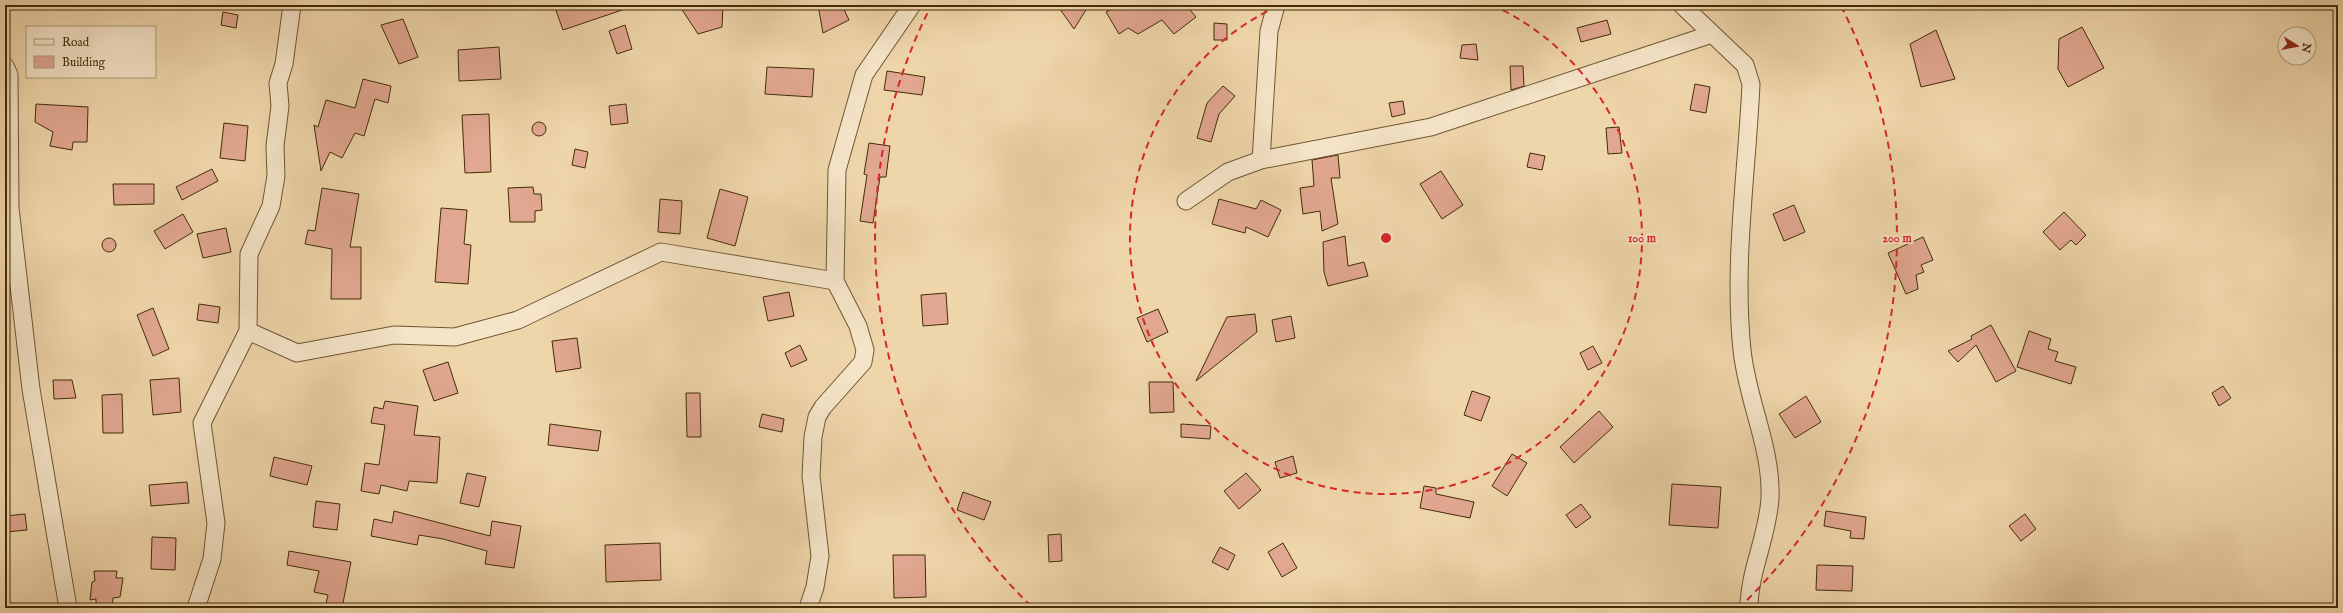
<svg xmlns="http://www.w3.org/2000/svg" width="2343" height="613" font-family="'IM FELL English',serif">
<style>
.building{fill:#e1a790;stroke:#432c09}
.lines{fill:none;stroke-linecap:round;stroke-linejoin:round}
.minor-casing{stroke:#6e5631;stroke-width:19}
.minor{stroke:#f5e4c8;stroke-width:17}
.ring{fill:none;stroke:#d62828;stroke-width:2;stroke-dasharray:7 5}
.centre{fill:#d62828;stroke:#f5e4c8;stroke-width:2}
.ring-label{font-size:12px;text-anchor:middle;font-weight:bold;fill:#d62828;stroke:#f5e4c8;stroke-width:3.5;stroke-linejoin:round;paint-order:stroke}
</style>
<rect width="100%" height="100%" fill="#efd6aa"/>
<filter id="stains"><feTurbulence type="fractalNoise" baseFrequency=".005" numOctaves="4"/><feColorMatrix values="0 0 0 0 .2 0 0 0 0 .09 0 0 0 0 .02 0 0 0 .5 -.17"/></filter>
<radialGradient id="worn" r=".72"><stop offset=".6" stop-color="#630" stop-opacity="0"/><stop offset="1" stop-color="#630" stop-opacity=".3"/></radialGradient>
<g class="building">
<polygon points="554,5 631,5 631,7 563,30"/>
<polygon points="679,5 723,5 722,27 698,34"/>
<polygon points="818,5 842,5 849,20 823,33"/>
<polygon points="1057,5 1089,5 1074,29"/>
<polygon points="1119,5 1186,5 1196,17 1174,34 1162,20 1138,34 1128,28 1119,34 1106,12"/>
<polygon points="223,12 238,15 236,28 221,25"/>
<polygon points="403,19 418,57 399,64 381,25"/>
<polygon points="1607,20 1611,34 1581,42 1577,28"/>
<polygon points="1214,23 1227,24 1227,40 1214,40"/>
<polygon points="625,25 632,49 617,54 609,31"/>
<polygon points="2082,27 2104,68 2068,87 2058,69 2059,39"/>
<polygon points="1936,30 1955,79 1921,87 1910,44"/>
<polygon points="1476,44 1478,60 1460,58 1462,45"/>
<polygon points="499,47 501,79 459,81 458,50"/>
<polygon points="1510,66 1523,66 1524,86 1511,90"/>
<polygon points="767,67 814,69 812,97 765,94"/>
<polygon points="887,71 925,77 922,95 884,90"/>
<polygon points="363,79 391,86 388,103 375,99 364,136 355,133 342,158 330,152 321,171 314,125 318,127 326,100 355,108"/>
<polygon points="1695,84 1710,87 1706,113 1690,110"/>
<polygon points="1223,86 1235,96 1219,114 1211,142 1197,138 1207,103"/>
<polygon points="1403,101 1405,114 1392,117 1389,103"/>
<polygon points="36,104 88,107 87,142 73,142 72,150 50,146 53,132 35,122"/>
<polygon points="626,104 628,123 611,125 609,106"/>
<polygon points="489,114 491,172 465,173 462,115"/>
<circle cx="539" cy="129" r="7"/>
<polygon points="224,123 248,126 245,161 220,158"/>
<polygon points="1619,127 1622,153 1608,154 1606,128"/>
<polygon points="869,143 890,146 886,177 880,177 873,223 860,221 867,175 864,174"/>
<polygon points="575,149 588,152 585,168 572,165"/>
<polygon points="1530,153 1545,156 1542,170 1527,167"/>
<polygon points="1338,155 1340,178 1331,178 1338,224 1322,231 1320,211 1303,214 1300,188 1314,186 1312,160"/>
<polygon points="212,169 218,181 182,200 176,187"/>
<polygon points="1441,171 1463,205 1442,219 1420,184"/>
<polygon points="113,184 154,184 154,204 114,205"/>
<polygon points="533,187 534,194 541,194 542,210 535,211 535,222 510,222 508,188"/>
<polygon points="322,188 359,194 350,247 361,247 361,299 331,299 332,249 305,244 308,230 315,231"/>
<polygon points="720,189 748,197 735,246 707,238"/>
<polygon points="660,199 682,201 680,234 658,232"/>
<polygon points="1219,199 1256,209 1261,200 1281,210 1268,237 1246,227 1245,233 1212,224"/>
<polygon points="1794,205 1805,232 1784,241 1773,214"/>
<polygon points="441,208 467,210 464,244 471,245 468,284 435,282"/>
<polygon points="2064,212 2086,235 2076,245 2071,240 2060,250 2043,232"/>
<polygon points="183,214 193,232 165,249 154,231"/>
<polygon points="226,228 231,252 203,258 197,234"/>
<polygon points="1345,236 1348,266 1364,262 1368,276 1328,286 1324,272 1323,242"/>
<polygon points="1923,237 1933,260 1921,265 1924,272 1916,275 1918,289 1906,294 1888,253"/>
<circle cx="109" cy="245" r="7"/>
<polygon points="789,292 794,316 768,321 763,297"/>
<polygon points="946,293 948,324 923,326 921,295"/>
<polygon points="199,304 220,307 218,323 197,320"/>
<polygon points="153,308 169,349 153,356 137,315"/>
<polygon points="1158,309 1168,332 1147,342 1137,318"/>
<polygon points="1255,314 1257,332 1196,381 1227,317"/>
<polygon points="1291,316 1295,338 1276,342 1272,320"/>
<polygon points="1991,325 2016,371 1996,382 1976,345 1958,362 1948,351 1972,339 1971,336"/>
<polygon points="2029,331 2051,339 2048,349 2058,352 2055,361 2076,367 2071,384 2017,367"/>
<polygon points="577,338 581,368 556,372 552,341"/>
<polygon points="800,345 807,360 791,367 785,353"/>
<polygon points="1593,346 1602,363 1588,370 1580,353"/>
<polygon points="448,362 458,393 434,401 423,370"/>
<polygon points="179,378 181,412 153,415 150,380"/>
<polygon points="53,380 72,380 76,398 54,399"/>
<polygon points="1149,382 1173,382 1174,412 1150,413"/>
<polygon points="2223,386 2231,398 2219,406 2212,393"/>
<polygon points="1472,391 1490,397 1481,421 1464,415"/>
<polygon points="686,393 700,393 701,437 687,437"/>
<polygon points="122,394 123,433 103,433 102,395"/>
<polygon points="1806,396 1821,422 1795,438 1779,414"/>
<polygon points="385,401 418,406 414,435 440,437 437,483 409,481 407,491 381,485 379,494 361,491 365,463 379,465 385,425 371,423 374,407 383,409"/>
<polygon points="1599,411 1613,427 1574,463 1560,447"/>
<polygon points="762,414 784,419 782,432 759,427"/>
<polygon points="550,424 601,431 598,451 548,445"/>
<polygon points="1181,424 1211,426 1210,439 1181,437"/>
<polygon points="1512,454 1527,463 1507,496 1492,486"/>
<polygon points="1293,456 1297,473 1280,478 1275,462"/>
<polygon points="274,457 312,466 307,485 270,476"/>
<polygon points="467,473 486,477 479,507 460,503"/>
<polygon points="1246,473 1261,490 1239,509 1224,491"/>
<polygon points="187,482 189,503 151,506 149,485"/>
<polygon points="1672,484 1721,487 1718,528 1669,525"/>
<polygon points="1424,486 1436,488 1436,494 1474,502 1470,518 1420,508"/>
<polygon points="963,492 991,502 984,520 957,510"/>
<polygon points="316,501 340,504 337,530 313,527"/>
<polygon points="1581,504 1591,517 1576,528 1566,515"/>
<polygon points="394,511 490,536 492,521 521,526 514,568 485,564 487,551 443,539 419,535 417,545 371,536 374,519 392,523"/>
<polygon points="1826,511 1866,517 1864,539 1850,538 1851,531 1824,526"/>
<polygon points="25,514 27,530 5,532 5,516"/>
<polygon points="2025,514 2036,529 2021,541 2009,526"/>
<polygon points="1061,534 1062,561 1049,562 1048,535"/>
<polygon points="152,537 176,538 175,570 151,569"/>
<polygon points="660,543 661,580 606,582 605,545"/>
<polygon points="1283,543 1297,568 1282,577 1268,552"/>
<polygon points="1220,547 1235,555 1228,570 1212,562"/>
<polygon points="289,551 351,562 342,608 325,608 328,595 314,592 319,571 287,565"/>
<polygon points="893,555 925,555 926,597 894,598"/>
<polygon points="1817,565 1853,566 1852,591 1816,590"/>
<polygon points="94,571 117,571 116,578 123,578 120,597 113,598 112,606 96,605 96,599 90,600 92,582 95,581"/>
</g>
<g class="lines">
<defs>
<g id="minor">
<path d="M1682,5L1745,65L1751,84C1747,172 1733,262 1742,350C1747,400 1772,448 1770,498C1768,536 1749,571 1749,608"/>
<polyline points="5,66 9,75 10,208 31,389 68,608"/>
<polyline points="1261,160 1269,31 1276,5"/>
<polyline points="1186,201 1228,172 1261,160 1431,127 1712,34"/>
<polyline points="248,331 297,353 394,335 455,337 518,320 661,252 835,281"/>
<polyline points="196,608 212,559 216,523 202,423 248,331 249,254 271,206 276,176 275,146 280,106 278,83 284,64 292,5"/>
<polyline points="808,608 815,587 820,556 811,476 813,437 817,417 823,407 863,362 865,350 858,326 835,281 837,170 864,75 912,5"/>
</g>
</defs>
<use href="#minor" class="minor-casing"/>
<use href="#minor" class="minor"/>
</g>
<g class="ring">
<path d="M1492 5A256 256 0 1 1 1280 5"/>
<path d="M1031 606A511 511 0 0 1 931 6M1841 6A511 511 0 0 1 1741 606"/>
</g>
<circle cx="1386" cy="238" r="6" class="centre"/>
<g class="ring-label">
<text x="1642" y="242">100 m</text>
<text x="1897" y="242">200 m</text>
</g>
<rect width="2343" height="613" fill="none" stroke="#efd6aa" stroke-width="20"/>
<rect x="6" y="6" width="2331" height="601" fill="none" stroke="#432c09" stroke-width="2"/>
<rect x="10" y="10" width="2323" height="593" fill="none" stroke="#432c09"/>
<rect x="26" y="26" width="130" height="52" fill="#f5e4c8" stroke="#ae9a7c"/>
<rect x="34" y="39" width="20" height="6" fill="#f5e4c8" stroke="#ae9a7c"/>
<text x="62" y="46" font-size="12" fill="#432c09">Road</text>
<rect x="34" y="56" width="20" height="12" fill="#e1a790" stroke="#ae9a7c"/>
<text x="62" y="66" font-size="12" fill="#432c09">Building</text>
<g transform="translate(2297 46) rotate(101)"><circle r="19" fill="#f5e4c8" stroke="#ae9a7c"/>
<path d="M0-3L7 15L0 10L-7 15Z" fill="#8f2418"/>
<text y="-6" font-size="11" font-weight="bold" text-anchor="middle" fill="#432c09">N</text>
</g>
<rect width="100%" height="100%" filter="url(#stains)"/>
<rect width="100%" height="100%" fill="url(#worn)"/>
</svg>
